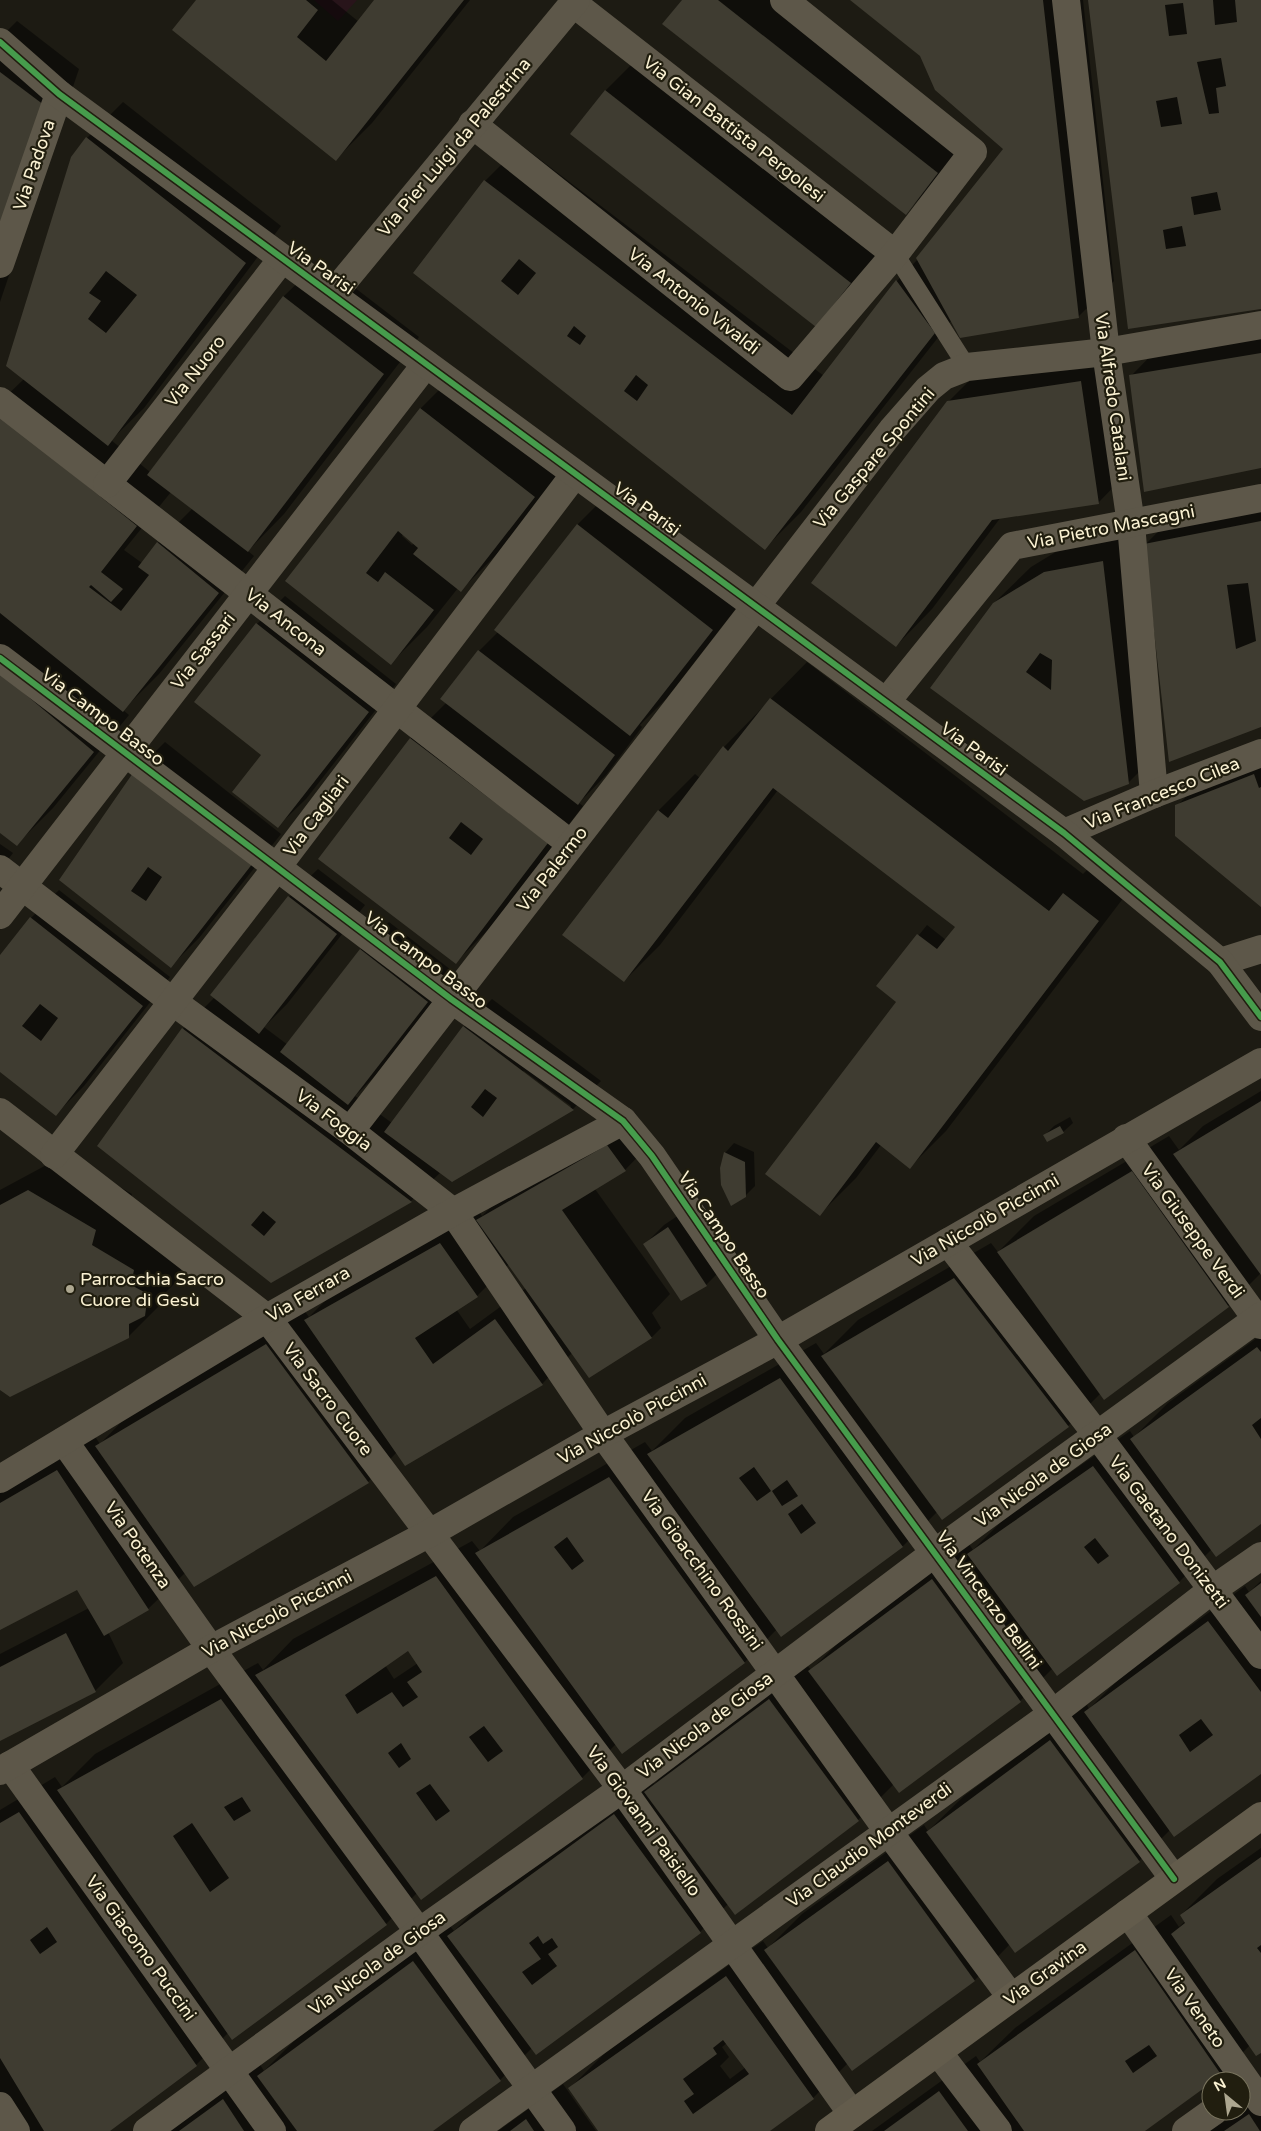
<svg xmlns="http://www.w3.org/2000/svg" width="1261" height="2131" font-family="'Varela Round',sans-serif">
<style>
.green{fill:#28141a}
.shadow{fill:#0007;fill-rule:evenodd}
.building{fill:#3f3c31;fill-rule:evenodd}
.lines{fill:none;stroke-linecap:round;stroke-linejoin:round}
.service{stroke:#5d5749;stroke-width:18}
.minor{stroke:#5d5749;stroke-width:28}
.tertiary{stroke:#5d5749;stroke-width:28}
.secondary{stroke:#635c4c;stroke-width:28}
.cycleway-casing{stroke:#211e0f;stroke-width:9}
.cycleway{stroke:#469c4c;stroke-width:6}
.poi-dot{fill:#ada790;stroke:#211e0f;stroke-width:2}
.labels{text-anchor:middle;stroke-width:4.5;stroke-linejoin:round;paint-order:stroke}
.street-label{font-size:18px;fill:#fbf2d3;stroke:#211e0f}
.poi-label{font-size:18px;fill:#fbf2d3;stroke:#211e0f;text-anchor:start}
</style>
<rect width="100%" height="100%" fill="#1d1b13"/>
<polygon class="green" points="314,0 357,0 338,21"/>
<g class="shadow">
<polygon points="198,0 332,0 359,22 376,0 470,0 372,123 336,159"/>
<polygon points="684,0 782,0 966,144 934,185 905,213"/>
<polygon points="852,0 1083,0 1114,281 1078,317 951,321 801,512 765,548 415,273 485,181 521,145 824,376 897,281 918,259 1004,148 921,55"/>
<polygon points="1090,0 1261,0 1261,307 1129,328"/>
<polygon points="17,21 79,69 0,302 0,38"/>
<polygon points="634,62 878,254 816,326 572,134 606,90"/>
<path d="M123,102L281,226L144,408L111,440L150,472L283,297L320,261L419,337L284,514L248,551L254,556L159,674L123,710L129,715L53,808L17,844L0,832V402L24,379L87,138ZM171,492L193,508L158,543L142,563L124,550Z"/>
<polygon points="1261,324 1261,467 1131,376 1167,339"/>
<polygon points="1117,346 1134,466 1098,503 1001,517 932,609 896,646 948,402 985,365"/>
<path d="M457,372L570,461L497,554L461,590L458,588L427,627L391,663L287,581L421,408ZM403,534L414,543L412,545L402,536Z"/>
<polygon points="614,488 748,593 666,699 640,725 642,727 606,775 579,803 583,806 492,926 456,962 410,739 447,702 479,651 498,632 496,630 578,524"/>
<polygon points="1261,493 1261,726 1145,545 1181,508"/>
<polygon points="1139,526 1164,747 1128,783 1084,800 994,603 1031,567 1082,536"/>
<polygon points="285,596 396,684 306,799 277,827 263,755 257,624"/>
<polygon points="807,662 1083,874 1100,857 1134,884 946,1131 910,1167 881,1145 856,1178 820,1214 903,997 878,986 927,925 946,940 957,926 778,790 660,945 624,981 564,935 659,810 695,774 700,778 724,747"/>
<polygon points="165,742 281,834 199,938 171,966 61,879 136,771"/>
<polygon points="1261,750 1261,905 1177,806 1213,769"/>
<polygon points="0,844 13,853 0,870"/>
<path d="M318,869L365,905L287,1004L264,1027L288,1045L360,950L389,922L455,973L376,1075L355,1096L392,1123L464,1027L492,999L601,1081L573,1109L452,1180L441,1172L411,1201L272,1282L98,1146L183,1029L215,997L212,995L289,897ZM524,1071L571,1106L570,1108L522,1072Z"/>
<polygon points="59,890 170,977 84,1086 56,1114 0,1070 0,957 31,918"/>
<path d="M1261,1091V1273L1228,1306L1101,1393L1068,1426L938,1511L903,1546L777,1629L745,1662L622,1752L616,1744L582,1778L417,1893L386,1924L229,2032L196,2065L108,2131H0V1810L55,1777L62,1787L95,1754L258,1663L263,1670L293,1639L472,1541L480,1551L513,1517L645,1442L652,1451L685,1418L816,1343L824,1354L858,1320L991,1243L998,1252L1034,1216L1169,1136L1179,1150L1203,1126ZM409,1649L418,1663L394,1679L385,1665Z"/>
<polygon points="1070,1117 1073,1123 1063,1132 1045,1135 1054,1126"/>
<path d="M636,1118L653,1141L625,1170L595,1189L670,1294L652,1313L661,1328L652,1337L589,1376L573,1352L542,1384L397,1452L368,1482L186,1572L148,1609L108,1632L123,1663L95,1691L0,1739V1654L89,1608L77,1589L0,1629V1488L94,1435L100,1444L133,1410L303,1309L309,1317L342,1284L477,1208L482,1216L506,1192ZM509,1264L526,1288L470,1329L456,1309L477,1296Z"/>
<polygon points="734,1143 754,1152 755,1186 745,1196 725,1153"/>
<polygon points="65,1155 132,1194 127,1209 183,1257 180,1278 164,1294 164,1301 128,1337 0,1388 0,1190"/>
<polygon points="688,1209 725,1266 706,1285 682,1299 645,1244 664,1225"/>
<polygon points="1261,1335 1261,1522 1212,1549 1179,1582 1053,1668 1020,1701 894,1784 858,1820 729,1903 700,1932 532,2048 500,2080 431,2131 168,2131 259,2063 264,2071 295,2040 450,1926 454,1931 485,1900 650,1779 654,1784 681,1756 806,1664 811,1670 846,1635 969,1544 973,1550 1005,1518 1130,1431 1134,1437 1168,1403"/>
<path d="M1261,1581V1772L1171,1829L1139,1861L1010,1944L975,1980L853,2070L848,2063L813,2098L768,2131H599L570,2088L606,2052L763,1941L768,1948L802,1914L924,1825L928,1831L964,1796L1087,1705L1089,1709L1121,1677L1245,1586L1249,1592ZM727,2043L746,2067L730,2079L720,2066L729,2057L722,2047Z"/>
<polygon points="1261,1848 1261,2052 1250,2045 1221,2075 1142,2131 872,2131 976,2056 980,2062 1015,2028 1171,1915 1179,1927 1185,1921 1181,1915 1217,1879"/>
<polygon points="563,2084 596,2131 498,2131"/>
<polygon points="1261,2096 1261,2131 1209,2131 1241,2111"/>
</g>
<g class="building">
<polygon points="196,0 306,0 318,10 297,37 326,61 374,0 464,0 336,161 172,30"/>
<polygon points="682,0 718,0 938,173 906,215 662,24"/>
<polygon points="850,0 1043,0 1079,318 960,338 916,258 1003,149 935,90 920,56"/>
<path d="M1088,0H1213L1215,25L1237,22L1235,0H1261V309L1128,329ZM1183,3L1187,34L1169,36L1165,5ZM1221,58L1226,86L1216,88L1219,113L1209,114L1197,62ZM1177,97L1182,124L1161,127L1156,101ZM1217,192L1221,210L1194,215L1191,197ZM1182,226L1186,246L1166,249L1163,230Z"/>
<polygon points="0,72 44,105 0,235"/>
<polygon points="605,90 851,283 816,327 570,134"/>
<path d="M86,137L246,263L108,446L6,366L71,157ZM106,271L137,295L106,333L88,319L101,301L89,293Z"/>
<path d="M484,180L792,415L896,280L935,333L765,550L413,273ZM519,259L536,273L518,295L501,281ZM574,326L586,336L580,345L567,336ZM636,375L648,385L637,401L624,391Z"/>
<polygon points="283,296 384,374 248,552 147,475"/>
<polygon points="1261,353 1261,468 1144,492 1129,375"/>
<polygon points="1081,381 1099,504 992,520 896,647 811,583 947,401"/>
<polygon points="420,408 535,497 461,592 413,554 418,548 398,531 366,573 378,582 385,572 434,610 391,665 285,581"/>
<polygon points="0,416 137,526 101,572 123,589 111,602 91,585 89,587 121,611 149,575 138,567 157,542 219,593 123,712 0,613"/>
<path d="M1261,521V727L1169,762L1144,544ZM1248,583L1256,641L1236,649L1227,585Z"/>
<polygon points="577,524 713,630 630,736 494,630"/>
<path d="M1103,561L1129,784L1084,801L930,688L993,603L1044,572ZM1040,653L1052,660L1051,690L1026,672Z"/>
<polygon points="256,623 369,712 278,828 232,792 261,755 194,702"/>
<polygon points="478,650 615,755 578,805 440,699"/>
<polygon points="0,673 94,752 17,846 0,833"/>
<polygon points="770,698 1049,911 1063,893 1099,921 910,1169 876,1142 820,1216 765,1174 896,1002 876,986 917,934 937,949 955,927 773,788 624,982 562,935 658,810 668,818 723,746 728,751"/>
<path d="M410,738L548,843L456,964L318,859ZM461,822L483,839L471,855L449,838Z"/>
<path d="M135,770L253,863L171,968L59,880ZM148,867L162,877L146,901L131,891Z"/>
<polygon points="1254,774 1259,788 1261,787 1261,907 1175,836 1175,805"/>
<polygon points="288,896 337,934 259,1034 210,995"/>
<path d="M30,917L143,1006L56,1116L0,1072V955ZM40,1004L58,1018L41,1041L22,1026Z"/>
<polygon points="360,949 428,1002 348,1105 280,1052"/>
<path d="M463,1026L574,1110L452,1182L384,1132ZM485,1089L497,1098L483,1117L471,1107Z"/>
<path d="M182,1028L412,1202L271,1283L97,1146ZM263,1211L276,1222L264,1236L251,1225Z"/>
<polygon points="1261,1101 1261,1275 1173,1154"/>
<polygon points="1060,1126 1064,1133 1047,1142 1043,1135"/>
<polygon points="607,1145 626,1171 562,1210 652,1338 589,1378 476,1220"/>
<polygon points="724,1152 745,1162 746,1197 731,1206 721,1185 720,1168"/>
<polygon points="1132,1171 1229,1307 1104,1400 997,1252"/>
<polygon points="28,1190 96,1230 92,1245 134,1270 131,1285 148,1294 145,1316 129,1324 129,1338 10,1397 0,1390 0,1205"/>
<polygon points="668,1227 707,1286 681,1301 643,1244"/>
<polygon points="440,1243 478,1297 415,1338 433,1364 495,1319 543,1385 405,1466 304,1320"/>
<polygon points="954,1278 1069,1427 942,1520 821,1356"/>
<polygon points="266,1344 369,1483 194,1587 95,1446"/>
<polygon points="1257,1347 1261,1352 1261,1418 1252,1425 1261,1439 1261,1524 1216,1557 1130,1439"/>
<path d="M780,1378L903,1547L781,1637L647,1454ZM754,1467L771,1491L757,1501L739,1478ZM787,1480L798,1496L782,1506L772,1491ZM802,1504L816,1523L801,1534L788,1514Z"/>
<path d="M1093,1466L1180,1583L1057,1676L967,1554ZM1095,1538L1109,1556L1098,1564L1084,1547Z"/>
<polygon points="57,1470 149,1610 104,1636 77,1590 0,1630 0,1503"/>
<path d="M609,1477L745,1663L622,1754L475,1553ZM567,1537L584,1561L572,1570L554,1547Z"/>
<path d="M436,1576L583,1779L421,1900L255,1675ZM408,1651L422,1672L407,1682L418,1697L403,1707L392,1692L357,1714L345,1695ZM484,1726L503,1751L488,1762L469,1737ZM401,1743L411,1759L399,1768L388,1753ZM430,1784L450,1811L436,1821L416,1793Z"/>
<polygon points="932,1579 1021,1702 899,1793 808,1671"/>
<polygon points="1261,1583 1261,1617 1245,1595"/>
<path d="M1208,1621L1261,1692V1774L1174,1837L1084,1712ZM1201,1719L1213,1735L1190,1752L1179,1735Z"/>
<polygon points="66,1633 96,1692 0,1741 0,1667"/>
<path d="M221,1699L387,1925L232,2040L57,1790ZM242,1797L251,1811L234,1821L224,1807ZM192,1823L229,1878L210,1892L173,1836Z"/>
<polygon points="769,1699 859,1821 735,1915 644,1792"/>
<polygon points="1050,1740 1140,1862 1015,1953 926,1832"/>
<path d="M19,1812L197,2066L110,2131H44L0,2058V1823ZM47,1927L57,1942L40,1954L30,1940Z"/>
<path d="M614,1814L701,1933L536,2055L447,1936ZM538,1936L543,1944L552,1938L558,1947L548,1954L557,1966L532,1985L522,1972L541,1959L529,1943Z"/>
<polygon points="1261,1857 1261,1945 1257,1948 1261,1953 1261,2053 1256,2056 1171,1934 1185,1923 1180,1915"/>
<polygon points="888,1861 975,1981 852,2071 764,1950"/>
<path d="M1135,1950L1222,2076L1211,2081V2083L1145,2131H1024L977,2064ZM1149,2045L1157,2056L1133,2073L1125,2061Z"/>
<polygon points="413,1961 501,2081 433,2131 297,2131 257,2076"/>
<path d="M726,1976L814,2099L770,2131H598L568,2088ZM723,2040L749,2074L693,2114L684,2101L694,2094L683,2079L717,2054L713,2048Z"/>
<polygon points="939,2091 968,2131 884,2131"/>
<polygon points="223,2099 244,2131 179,2131"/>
<polygon points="1249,2114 1260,2131 1224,2131"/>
<polygon points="526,2119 534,2131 510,2131"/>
</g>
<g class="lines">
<polyline class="service" points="895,254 967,367"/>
<g class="minor">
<polyline points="1066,0 1106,352 1131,524 1154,794"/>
<polyline points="573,3 895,254"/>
<polyline points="472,124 790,377 895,254 973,152 784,0"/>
<polyline points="0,264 59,94"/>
<polyline points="333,294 576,0"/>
<polyline points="0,401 571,844"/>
<polyline points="107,484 282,259"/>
<polyline points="0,658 451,999 623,1121 652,1156 778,1340 1174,1879"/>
<polyline points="886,702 1012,546 1261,498"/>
<polyline points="1064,833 1154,794 1261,753"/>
<polyline points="0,869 172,1001 350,1131 453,1212 603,1434 888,1831 1011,1997"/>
<polyline points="0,915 426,364"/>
<polyline points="1220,962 1261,949"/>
<polyline points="0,1112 267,1318 622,1789 852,2114"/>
<polyline points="350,1131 892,430 928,389 944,376 967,367 1106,352 1261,325"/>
<polyline points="1126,1138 1261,1325"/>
<polyline points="54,1155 277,867 575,474"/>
<polyline points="948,1242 1098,1436 1261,1655"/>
<polyline points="64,1441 211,1649 419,1932 562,2131"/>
<polyline points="0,1479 267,1318 453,1212 623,1121"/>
<polyline points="10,1765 272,2131"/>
<polyline points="0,1771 211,1649 430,1533 603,1434 778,1340 1261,1062"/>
<polyline points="1128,1913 1261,2102"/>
<polyline points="938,2052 998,2131"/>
<polyline points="0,2106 16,2131"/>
<polyline points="147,2131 419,1932 622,1789 936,1552 1261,1316"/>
<polyline points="473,2131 1052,1714 1212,1590 1261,1556"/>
<polyline points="1186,2131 1214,2111"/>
</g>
<polyline class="tertiary" points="0,42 59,94 1064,833 1220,962 1261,1017"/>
<polyline class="secondary" points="829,2131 1261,1816"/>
<defs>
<g id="cycleway">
<polyline points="0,42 59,94 1064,833 1220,962 1261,1017"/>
<polyline points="0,658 451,999 623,1121 652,1156 778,1340 1174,1879"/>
</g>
</defs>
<use href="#cycleway" class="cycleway-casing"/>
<use href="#cycleway" class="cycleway"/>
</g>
<circle class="poi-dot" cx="70" cy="1289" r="5"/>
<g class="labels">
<g class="street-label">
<text transform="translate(734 129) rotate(38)" y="6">Via Gian Battista Pergolesi</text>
<text transform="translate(454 147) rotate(-50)" y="6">Via Pier Luigi da Palestrina</text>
<text transform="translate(34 165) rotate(-71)" y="6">Via Padova</text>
<text transform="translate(321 268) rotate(35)" y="6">Via Parisi</text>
<text transform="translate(694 301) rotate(38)" y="6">Via Antonio Vivaldi</text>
<text transform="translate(195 371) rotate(-52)" y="6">Via Nuoro</text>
<text transform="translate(1113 397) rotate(82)" y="6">Via Alfredo Catalani</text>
<text transform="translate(874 458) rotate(-50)" y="6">Via Gaspare Spontini</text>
<text transform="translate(647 509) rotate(36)" y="6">Via Parisi</text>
<text transform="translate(1111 527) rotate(-11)" y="6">Via Pietro Mascagni</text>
<text transform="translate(286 622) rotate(38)" y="6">Via Ancona</text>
<text transform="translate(203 651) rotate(-52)" y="6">Via Sassari</text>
<text transform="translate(103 717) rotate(37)" y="6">Via Campo Basso</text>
<text transform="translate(974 749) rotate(36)" y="6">Via Parisi</text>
<text transform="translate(1162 793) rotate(-22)" y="6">Via Francesco Cilea</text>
<text transform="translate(316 816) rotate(-53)" y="6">Via Cagliari</text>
<text transform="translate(552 869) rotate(-52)" y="6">Via Palermo</text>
<text transform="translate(426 960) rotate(37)" y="6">Via Campo Basso</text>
<text transform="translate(334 1120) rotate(37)" y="6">Via Foggia</text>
<text transform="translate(985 1220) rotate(-30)" y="6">Via Niccolò Piccinni</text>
<text transform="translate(1193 1231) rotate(54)" y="6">Via Giuseppe Verdi</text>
<text transform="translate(724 1235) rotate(56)" y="6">Via Campo Basso</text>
<text transform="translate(308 1294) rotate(-30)" y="6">Via Ferrara</text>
<text transform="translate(328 1399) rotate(53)" y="6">Via Sacro Cuore</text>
<text transform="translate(632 1419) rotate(-29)" y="6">Via Niccolò Piccinni</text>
<text transform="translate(1043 1475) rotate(-36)" y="6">Via Nicola de Giosa</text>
<text transform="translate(1169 1532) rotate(53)" y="6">Via Gaetano Donizetti</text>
<text transform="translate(138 1545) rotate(55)" y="6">Via Potenza</text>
<text transform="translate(702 1570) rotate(54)" y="6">Via Gioacchino Rossini</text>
<text transform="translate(989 1600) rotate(54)" y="6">Via Vincenzo Bellini</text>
<text transform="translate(277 1614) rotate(-28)" y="6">Via Niccolò Piccinni</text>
<text transform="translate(705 1725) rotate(-37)" y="6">Via Nicola de Giosa</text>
<text transform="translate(644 1821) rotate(54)" y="6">Via Giovanni Paisiello</text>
<text transform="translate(869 1845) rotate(-36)" y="6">Via Claudio Monteverdi</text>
<text transform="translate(141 1948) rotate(54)" y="6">Via Giacomo Puccini</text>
<text transform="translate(377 1963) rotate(-36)" y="6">Via Nicola de Giosa</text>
<text transform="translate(1045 1973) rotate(-36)" y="6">Via Gravina</text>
<text transform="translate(1195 2008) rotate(55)" y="6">Via Veneto</text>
</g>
<g class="poi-label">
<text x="80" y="1285">Parrocchia Sacro<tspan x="80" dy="21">Cuore di Gesù</tspan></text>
</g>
</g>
<g transform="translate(1226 2096) rotate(331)"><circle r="24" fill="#211e0f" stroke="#78735d"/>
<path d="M0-4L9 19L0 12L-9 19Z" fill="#ada790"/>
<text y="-8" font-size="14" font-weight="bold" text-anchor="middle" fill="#fbf2d3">N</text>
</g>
</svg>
